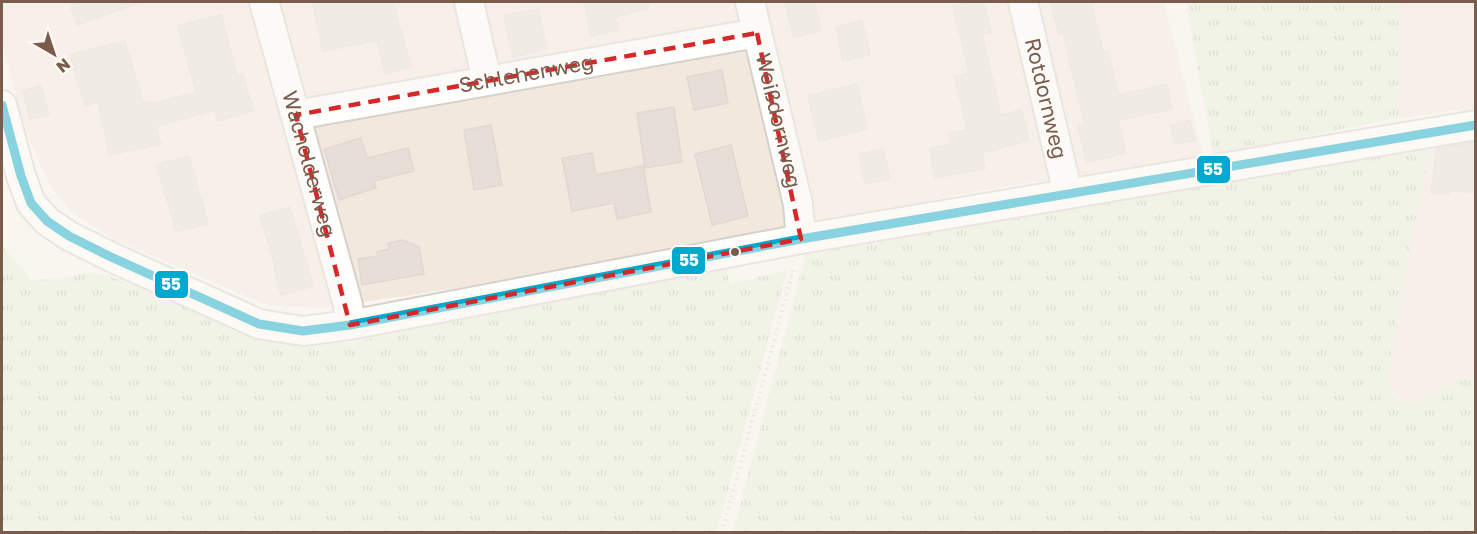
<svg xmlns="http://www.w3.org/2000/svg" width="1477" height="534" font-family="'Golos Text',sans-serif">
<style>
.residential{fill:#f2e8de}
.grass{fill:url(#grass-tufts)}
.building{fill:#e6ded7;stroke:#e2d8d2;stroke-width:1.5}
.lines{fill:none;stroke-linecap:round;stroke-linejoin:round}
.minor-casing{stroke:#d7d1cb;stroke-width:32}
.path{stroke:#dcd5d0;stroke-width:4;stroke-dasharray:1.5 4.5;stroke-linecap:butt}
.minor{stroke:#fefefd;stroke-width:28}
.bus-1-casing{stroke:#fffaf3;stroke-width:14}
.bus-1{stroke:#00a9ce;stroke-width:9}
.marked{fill:none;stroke:#d62828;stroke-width:4.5;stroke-dasharray:12 8;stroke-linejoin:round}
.bus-dot{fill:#7a5c4d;stroke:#fffaf3;stroke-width:2}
.labels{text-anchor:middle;stroke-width:4.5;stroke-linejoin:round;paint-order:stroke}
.street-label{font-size:21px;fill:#7a5c4d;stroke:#fffaf3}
.line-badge{stroke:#fffaf3;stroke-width:2}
.badge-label{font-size:16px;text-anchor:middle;font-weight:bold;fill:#fff}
</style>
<defs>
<pattern id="grass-tufts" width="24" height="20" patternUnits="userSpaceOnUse" patternTransform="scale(1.5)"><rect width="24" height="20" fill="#e7f0db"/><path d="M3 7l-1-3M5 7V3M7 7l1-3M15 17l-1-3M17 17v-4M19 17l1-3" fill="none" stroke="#c0c6b4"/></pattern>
</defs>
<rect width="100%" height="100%" fill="#f9f5f0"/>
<g class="residential">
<polygon points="2,2 1164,2 1203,157 996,188 512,280 323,308 269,306 113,239 71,212 50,186 24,128 2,42"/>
<polygon points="1400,2 1475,2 1475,108 1398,118"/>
<polygon points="1475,135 1475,378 1464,378 1422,399 1413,403 1401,401 1393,393 1389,384 1388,373 1409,250 1432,142"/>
</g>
<g class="grass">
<polygon points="1186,2 1400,2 1398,118 1213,155"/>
<path d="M1432,142L1409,250L1388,373C1391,429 1436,389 1462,379C1466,377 1471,378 1475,378V532H733L807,249Z"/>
<polygon points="2,246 32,280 57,279 85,273 106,275 161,294 268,341 348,343 725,265 730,284 787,270 717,532 9,532 2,524"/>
</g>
<g class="building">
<polygon points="82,2 136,2 136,4 77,25 70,5"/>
<polygon points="313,2 393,2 411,67 385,74 377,40 323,51"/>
<polygon points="584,2 649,2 649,8 615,17 618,30 591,36"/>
<polygon points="785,2 814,2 821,31 794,37"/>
<polygon points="972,2 984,2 991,32 982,34 1001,115 1021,110 1029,140 982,153 985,169 935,178 930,148 951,144 949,133 967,130 955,76 969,73 953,6"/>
<polygon points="1051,2 1091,2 1103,52 1108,51 1119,95 1167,84 1172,109 1118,120 1126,153 1087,162 1078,126 1085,124 1063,33 1059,34"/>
<polygon points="538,9 547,49 513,57 504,16"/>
<polygon points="221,15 237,76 243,74 253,111 218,121 215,110 156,126 161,144 110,155 98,102 85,106 70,55 125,41 143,103 150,101 151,104 196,92 178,26"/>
<polygon points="862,21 870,55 843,61 836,27"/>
<polygon points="722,70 728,103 694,110 687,77"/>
<polygon points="857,84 867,129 819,141 808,96"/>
<polygon points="41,86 49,115 30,119 23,91"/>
<polygon points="674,107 682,162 645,168 637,113"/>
<polygon points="1190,121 1195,140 1175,144 1171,125"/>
<polygon points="491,125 502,185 474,190 464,130"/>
<polygon points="361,138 367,158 408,148 414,171 374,181 376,188 339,200 324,149"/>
<polygon points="1476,142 1476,193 1450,190 1449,194 1431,193 1437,148"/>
<polygon points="731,145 748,216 712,225 695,154"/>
<polygon points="883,149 890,179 865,184 859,154"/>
<polygon points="592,153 596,175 643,166 651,212 617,219 614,203 572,211 562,158"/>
<polygon points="189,156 208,224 176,231 157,165"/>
<polygon points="290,207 313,286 281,295 274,265 275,265 260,216"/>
<polygon points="403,240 419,247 424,274 362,285 358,259 378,256 377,252 389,249 388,243"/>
</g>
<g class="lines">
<defs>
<g id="minor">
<path id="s1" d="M264,2L348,305L350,325"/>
<polyline points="469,2 487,81"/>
<path id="s2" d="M750,2L798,204L801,239"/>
<path id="s3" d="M1023,2L1068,194"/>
<polyline points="2,105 21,176 31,203 47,221 69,236 111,257 259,324 303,331 350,325 801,239 1476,125"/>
<path id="s4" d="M296,115L757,33"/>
</g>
</defs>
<use href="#minor" class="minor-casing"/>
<polyline class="path" points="722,532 794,267"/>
<use href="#minor" class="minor"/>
<defs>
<polyline id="bus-1" points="2,105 21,176 31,203 47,221 69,236 111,257 259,324 303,331 350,325 801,239 1476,125"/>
</defs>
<use href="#bus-1" class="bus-1-casing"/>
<use href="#bus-1" class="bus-1"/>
</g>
<path d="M0 0H1477V534H0ZM757,33L801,239L350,325L296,115Z" fill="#f9f5f0" fill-opacity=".55" fill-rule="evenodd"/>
<path class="marked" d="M757,33L801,239L350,325L296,115Z"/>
<circle class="bus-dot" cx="735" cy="252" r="5"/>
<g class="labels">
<g class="street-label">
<text dy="7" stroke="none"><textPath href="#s4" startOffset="234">Schlehenweg</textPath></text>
<text dy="7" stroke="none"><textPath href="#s3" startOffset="99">Rotdornweg</textPath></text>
<text dy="7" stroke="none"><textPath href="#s2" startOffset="122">Weißdornweg</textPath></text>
<text dy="7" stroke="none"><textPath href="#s1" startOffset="168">Wacholderweg</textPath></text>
</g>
</g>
<g class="line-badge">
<rect x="1196" y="155" width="35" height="29" rx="6" fill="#00a9ce"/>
<rect x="671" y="246" width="35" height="29" rx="6" fill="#00a9ce"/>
<rect x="154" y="270" width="35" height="29" rx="6" fill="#00a9ce"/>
</g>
<g class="badge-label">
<text x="1213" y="175">55</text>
<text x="689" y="266">55</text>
<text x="171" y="290">55</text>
</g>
<rect width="1477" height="534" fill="none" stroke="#7a5c4d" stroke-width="6"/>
<g transform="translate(54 54) rotate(141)" stroke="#fffaf3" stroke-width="4.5" paint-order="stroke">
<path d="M0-4.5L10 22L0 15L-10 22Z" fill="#7a5c4d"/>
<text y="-9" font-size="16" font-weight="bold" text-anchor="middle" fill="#7a5c4d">N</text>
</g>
</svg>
